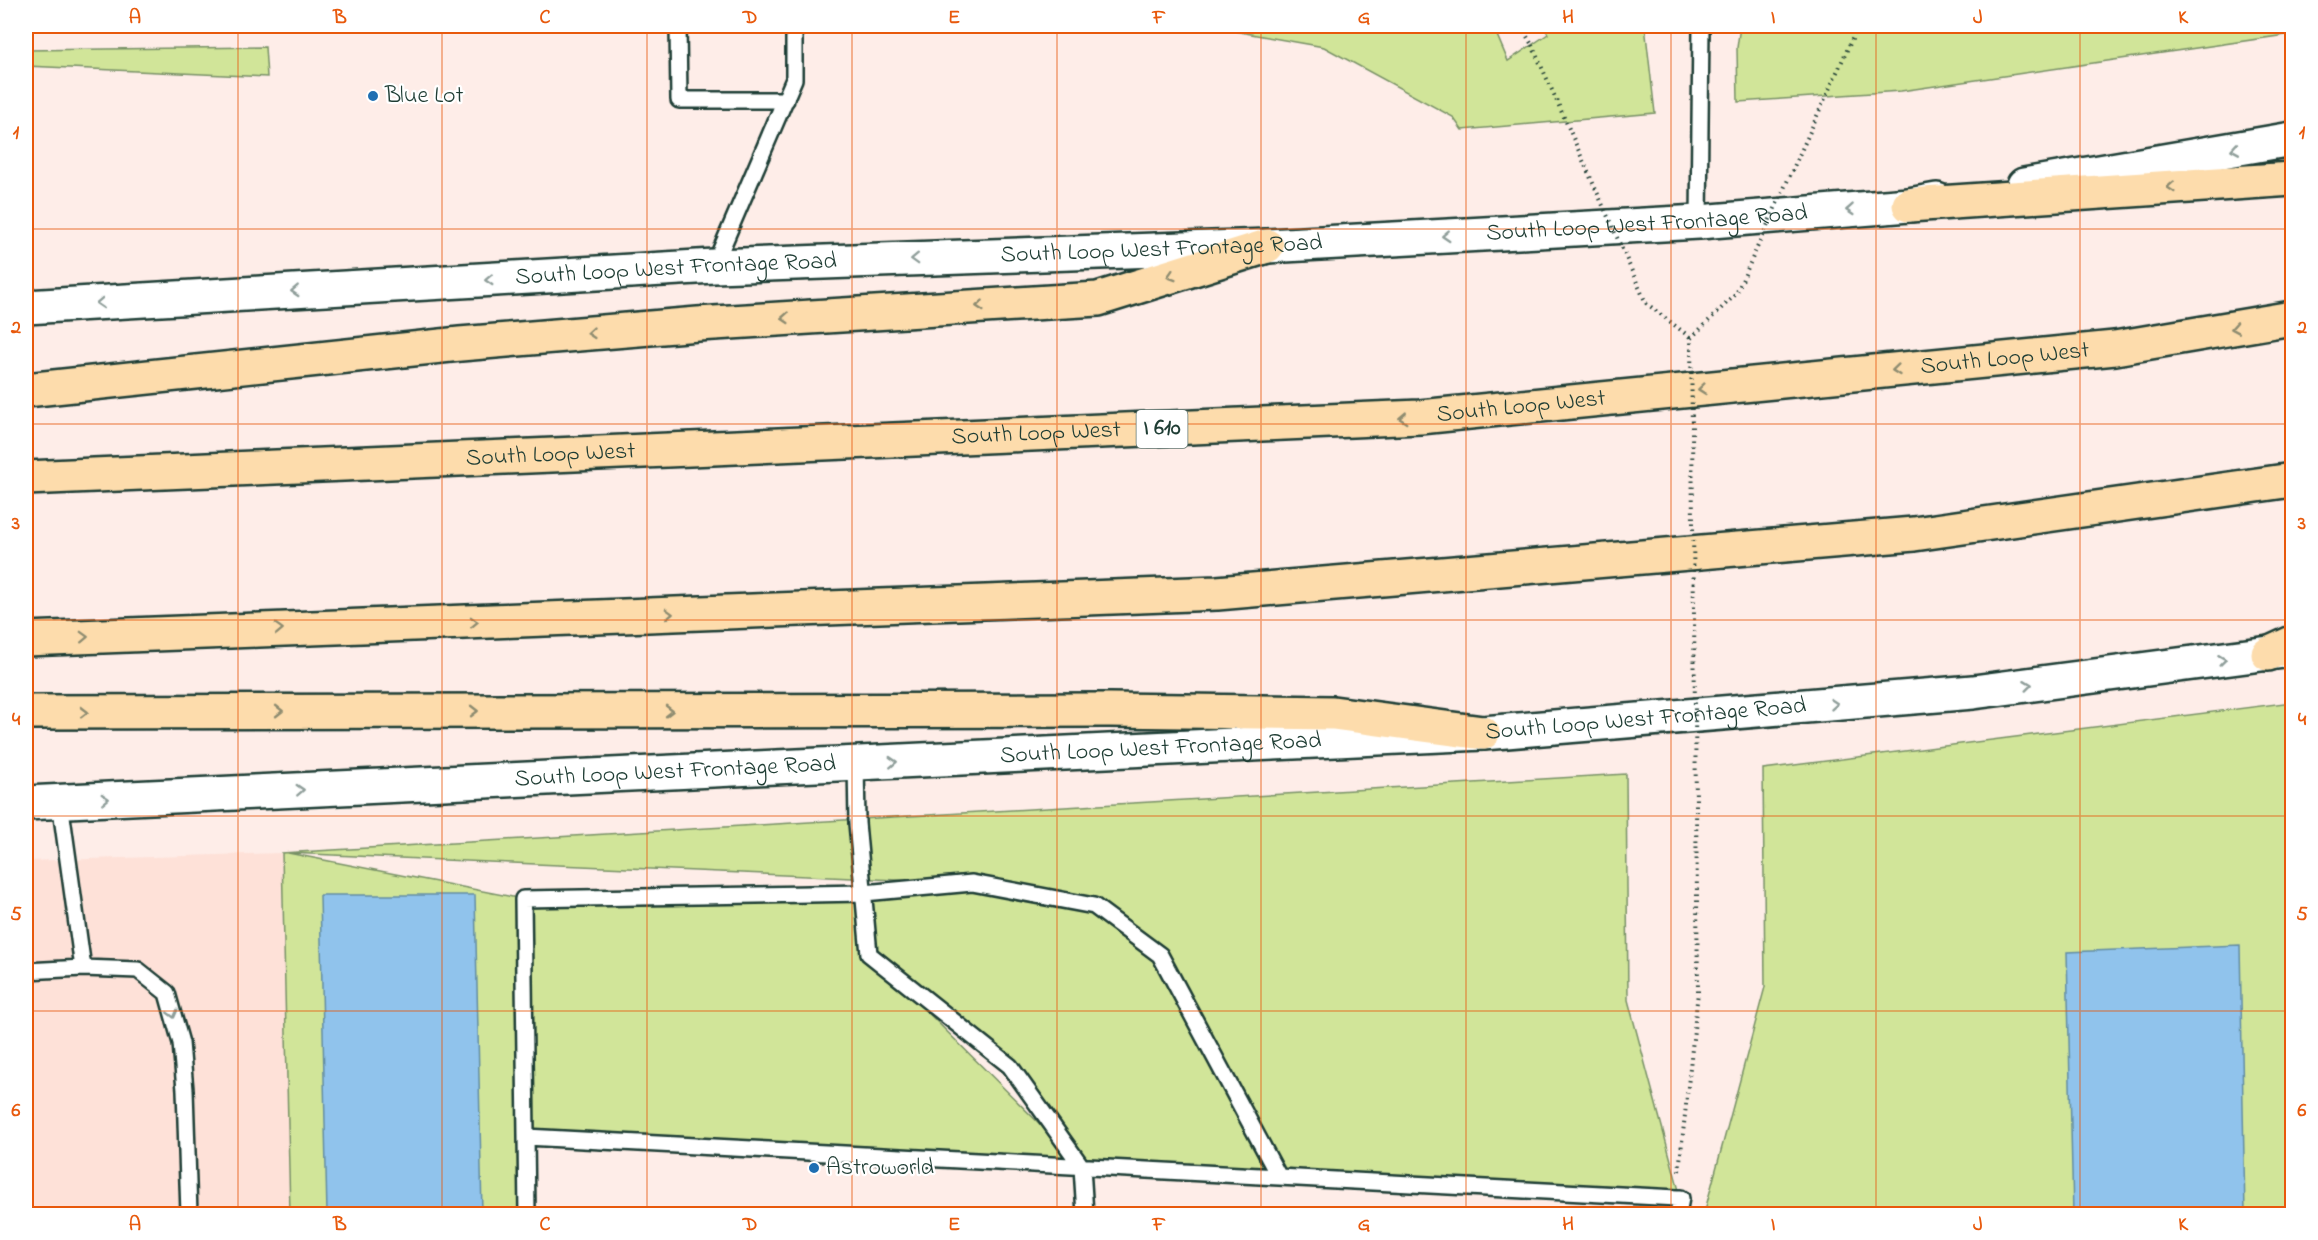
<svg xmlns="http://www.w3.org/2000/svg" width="2318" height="1240" viewBox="0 0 2318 1240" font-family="'Indie Flower',sans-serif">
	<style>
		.built { fill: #fee1d8 }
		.green { fill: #d1e599; stroke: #789166; stroke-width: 1.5; fill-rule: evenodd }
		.water { fill: #90c3ec; stroke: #638da2; stroke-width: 1.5 }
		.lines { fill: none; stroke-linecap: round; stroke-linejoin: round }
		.service-casing { stroke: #1f3d34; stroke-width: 20 }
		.secondary-casing { stroke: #1f3d34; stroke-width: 38 }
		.motorway-casing { stroke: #1f3d34; stroke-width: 38 }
		.path { stroke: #1f3d34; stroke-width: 4; stroke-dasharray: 1.5 4.5; stroke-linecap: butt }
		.service { stroke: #fff; stroke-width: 15 }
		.secondary { stroke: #fff; stroke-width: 33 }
		.motorway { stroke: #fddcac; stroke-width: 33 }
		.path-bridge { stroke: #1f3d34; stroke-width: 4; stroke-dasharray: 1.5 4.5; stroke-linecap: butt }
		.oneway { stroke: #8f9e9a }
		.oneway2 { stroke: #8e8c70 }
		.grid { fill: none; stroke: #e8590c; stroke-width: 1.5; stroke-opacity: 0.55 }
		.poi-dot { fill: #1f6fb2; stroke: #fff; stroke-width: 2 }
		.labels { text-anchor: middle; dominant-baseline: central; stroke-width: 4.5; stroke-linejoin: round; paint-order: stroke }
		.shield { fill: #fff; stroke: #627771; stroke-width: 1.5 }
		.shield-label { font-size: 22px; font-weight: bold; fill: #1f3d34 }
		.poi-label { font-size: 24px; fill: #1f3d34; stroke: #fff; text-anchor: start }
		.street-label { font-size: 24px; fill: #1f3d34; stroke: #fff }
		.neatline { fill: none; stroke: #e8590c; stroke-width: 2 }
		.grid-label { font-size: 20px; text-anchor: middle; font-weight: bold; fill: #e8590c }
	</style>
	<rect width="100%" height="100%" fill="#feede8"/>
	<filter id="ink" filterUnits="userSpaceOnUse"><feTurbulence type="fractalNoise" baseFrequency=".0167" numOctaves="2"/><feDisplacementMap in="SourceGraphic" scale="12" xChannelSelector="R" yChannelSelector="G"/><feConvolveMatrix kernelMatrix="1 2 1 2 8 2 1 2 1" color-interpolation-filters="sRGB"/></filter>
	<g filter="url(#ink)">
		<path class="built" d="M282,853L283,936L292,951L294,1214H26V861Z"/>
		<path class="green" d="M1206,26H1493L1508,61L1548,34L1544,26H1645L1655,113L1462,130L1453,117L1324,47Z
			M1740,26H2292V34L1901,91L1738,102L1737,48Z
			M265,47L267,77L26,66V50Z
			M2292,702V1214H1704L1765,987L1763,769Z
			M1626,774L1628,1000L1681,1198L526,1137V1214H290L282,853ZM288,853L966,883L523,899ZM874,959L1010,1066L1079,1163Z"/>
		<path class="water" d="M320,895H475L482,1214H327Z
			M2240,945L2245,1214H2073L2067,952Z"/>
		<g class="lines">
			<g class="service-casing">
				<path id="service" d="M678,26L679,100H786
					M1699,222L1701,26
					M714,266L794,79V26
					M856,763L857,823L869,954L1010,1066L1082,1167L1085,1214
					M60,802L83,968L138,970L167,993L181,1043L185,1090L189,1214
					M26,971L83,968
					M526,1137L1279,1177
					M527,1214L523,899L864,893L972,883L1094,906L1160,955L1279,1177L1677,1198H1681L1678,1214"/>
			</g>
			<g class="secondary-casing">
				<g id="secondary">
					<path d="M2024,185L2292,139"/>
					<path id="s1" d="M26,307L714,266L1267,246L1699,222L1909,205L1937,200"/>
					<path id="s2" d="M26,803L1483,733L1973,692L2292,650"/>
				</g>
			</g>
			<g class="motorway-casing">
				<g id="motorway">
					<path d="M1909,205L2292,179"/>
					<path d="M26,390L460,344L698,324L1098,299L1267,246"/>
					<path id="s3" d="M26,478L1420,417L2115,348L2292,318"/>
					<path d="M26,639L1217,593L1914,534L2292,480"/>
					<path d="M2268,654L2292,643"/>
					<path d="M26,712L1109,710L1333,713L1483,733"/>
				</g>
			</g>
			<path class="path" d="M1521,26L1532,45
				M1679,1171L1698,992"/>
			<use href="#service" class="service"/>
			<use href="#secondary" class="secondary"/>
			<use href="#motorway" class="motorway"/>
			<path class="path-bridge" d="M1532,45L1646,303L1691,338
				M1698,992L1691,338L1736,294L1858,26"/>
		</g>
		<defs><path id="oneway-chevron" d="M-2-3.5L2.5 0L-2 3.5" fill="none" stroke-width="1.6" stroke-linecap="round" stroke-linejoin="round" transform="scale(1.5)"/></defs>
		<g class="oneway">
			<use href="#oneway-chevron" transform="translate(2235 149) rotate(170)"/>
			<use href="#oneway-chevron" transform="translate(1850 210) rotate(176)"/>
			<use href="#oneway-chevron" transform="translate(1446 236) rotate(177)"/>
			<use href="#oneway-chevron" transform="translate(915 259) rotate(178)"/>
			<use href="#oneway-chevron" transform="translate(489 280) rotate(177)"/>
			<use href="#oneway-chevron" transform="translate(295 291) rotate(177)"/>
			<use href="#oneway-chevron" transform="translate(100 303) rotate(177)"/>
			<use href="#oneway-chevron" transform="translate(2222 660) rotate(-7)"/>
			<use href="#oneway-chevron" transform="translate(2028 685) rotate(-7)"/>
			<use href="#oneway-chevron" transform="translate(1834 704) rotate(-5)"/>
			<use href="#oneway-chevron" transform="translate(893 762) rotate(-3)"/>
			<use href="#oneway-chevron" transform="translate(300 790) rotate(-3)"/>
			<use href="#oneway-chevron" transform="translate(105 799) rotate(-3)"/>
			<use href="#oneway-chevron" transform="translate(173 1014) rotate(75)"/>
		</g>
		<g class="oneway2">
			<use href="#oneway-chevron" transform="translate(2171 187) rotate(176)"/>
			<use href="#oneway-chevron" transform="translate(1171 276) rotate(163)"/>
			<use href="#oneway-chevron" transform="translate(980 306) rotate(176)"/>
			<use href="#oneway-chevron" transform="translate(785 318) rotate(176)"/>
			<use href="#oneway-chevron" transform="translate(2235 328) rotate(170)"/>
			<use href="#oneway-chevron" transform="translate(591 333) rotate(175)"/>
			<use href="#oneway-chevron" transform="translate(1896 370) rotate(174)"/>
			<use href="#oneway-chevron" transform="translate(1702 389) rotate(174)"/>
			<use href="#oneway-chevron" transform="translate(1403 418) rotate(177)"/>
			<use href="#oneway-chevron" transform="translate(669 614) rotate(-2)"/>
			<use href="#oneway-chevron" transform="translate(474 622) rotate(-2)"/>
			<use href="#oneway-chevron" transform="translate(279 629) rotate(-2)"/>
			<use href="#oneway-chevron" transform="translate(84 637) rotate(-2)"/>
			<use href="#oneway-chevron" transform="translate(279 711)"/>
			<use href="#oneway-chevron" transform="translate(474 711)"/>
			<use href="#oneway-chevron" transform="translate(669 711)"/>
			<use href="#oneway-chevron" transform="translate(84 712)"/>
		</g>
	</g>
	<path class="grid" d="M238,26V1214M442,26V1214M647,26V1214M852,26V1214M1057,26V1214M1261,26V1214M1466,26V1214M1671,26V1214M1876,26V1214M2080,26V1214M26,229H2292M26,424H2292M26,620H2292M26,816H2292M26,1011H2292"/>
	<g class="poi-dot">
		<circle cx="373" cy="96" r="6"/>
		<circle cx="814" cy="1168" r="6"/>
	</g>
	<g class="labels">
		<rect class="shield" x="1136.5" y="410" width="51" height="38" rx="4.5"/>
		<g class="shield-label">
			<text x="1162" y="429">I 610</text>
		</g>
		<g class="poi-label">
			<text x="385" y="96">Blue Lot</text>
			<text x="826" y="1168">Astroworld</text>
		</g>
		<g class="street-label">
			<text stroke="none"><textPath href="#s1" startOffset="1623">South Loop West Frontage Road</textPath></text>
			<text stroke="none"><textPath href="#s1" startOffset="1137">South Loop West Frontage Road</textPath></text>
			<text stroke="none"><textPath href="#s1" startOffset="651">South Loop West Frontage Road</textPath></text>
			<text stroke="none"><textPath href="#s3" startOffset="1983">South Loop West</textPath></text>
			<text stroke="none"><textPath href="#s3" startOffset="1497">South Loop West</textPath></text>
			<text stroke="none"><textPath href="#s3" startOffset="1011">South Loop West</textPath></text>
			<text stroke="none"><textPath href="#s3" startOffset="525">South Loop West</textPath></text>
			<text stroke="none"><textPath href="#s2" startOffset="1622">South Loop West Frontage Road</textPath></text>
			<text stroke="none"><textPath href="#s2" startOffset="1136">South Loop West Frontage Road</textPath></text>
			<text stroke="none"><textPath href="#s2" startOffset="650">South Loop West Frontage Road</textPath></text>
		</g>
	</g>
	<rect width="2318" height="1240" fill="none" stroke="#fff" stroke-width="66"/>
	<rect x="33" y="33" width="2252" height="1174" class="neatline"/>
	<g class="grid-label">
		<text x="135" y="23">A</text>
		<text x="340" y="23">B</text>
		<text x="545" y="23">C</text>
		<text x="750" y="23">D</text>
		<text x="954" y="23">E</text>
		<text x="1159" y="23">F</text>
		<text x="1364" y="23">G</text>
		<text x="1568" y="23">H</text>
		<text x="1773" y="23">I</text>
		<text x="1978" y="23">J</text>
		<text x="2183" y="23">K</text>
		<text x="16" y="138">1</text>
		<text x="2302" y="138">1</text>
		<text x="16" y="333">2</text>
		<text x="2302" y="333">2</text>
		<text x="16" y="529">3</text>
		<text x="2302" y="529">3</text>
		<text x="16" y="725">4</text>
		<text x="2302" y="725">4</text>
		<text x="16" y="920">5</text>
		<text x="2302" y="920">5</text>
		<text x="16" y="1116">6</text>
		<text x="2302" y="1116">6</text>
		<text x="135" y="1230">A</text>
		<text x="340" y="1230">B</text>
		<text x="545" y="1230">C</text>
		<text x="750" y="1230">D</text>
		<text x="954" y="1230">E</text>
		<text x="1159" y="1230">F</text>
		<text x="1364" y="1230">G</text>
		<text x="1568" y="1230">H</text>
		<text x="1773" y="1230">I</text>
		<text x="1978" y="1230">J</text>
		<text x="2183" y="1230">K</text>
	</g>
</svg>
